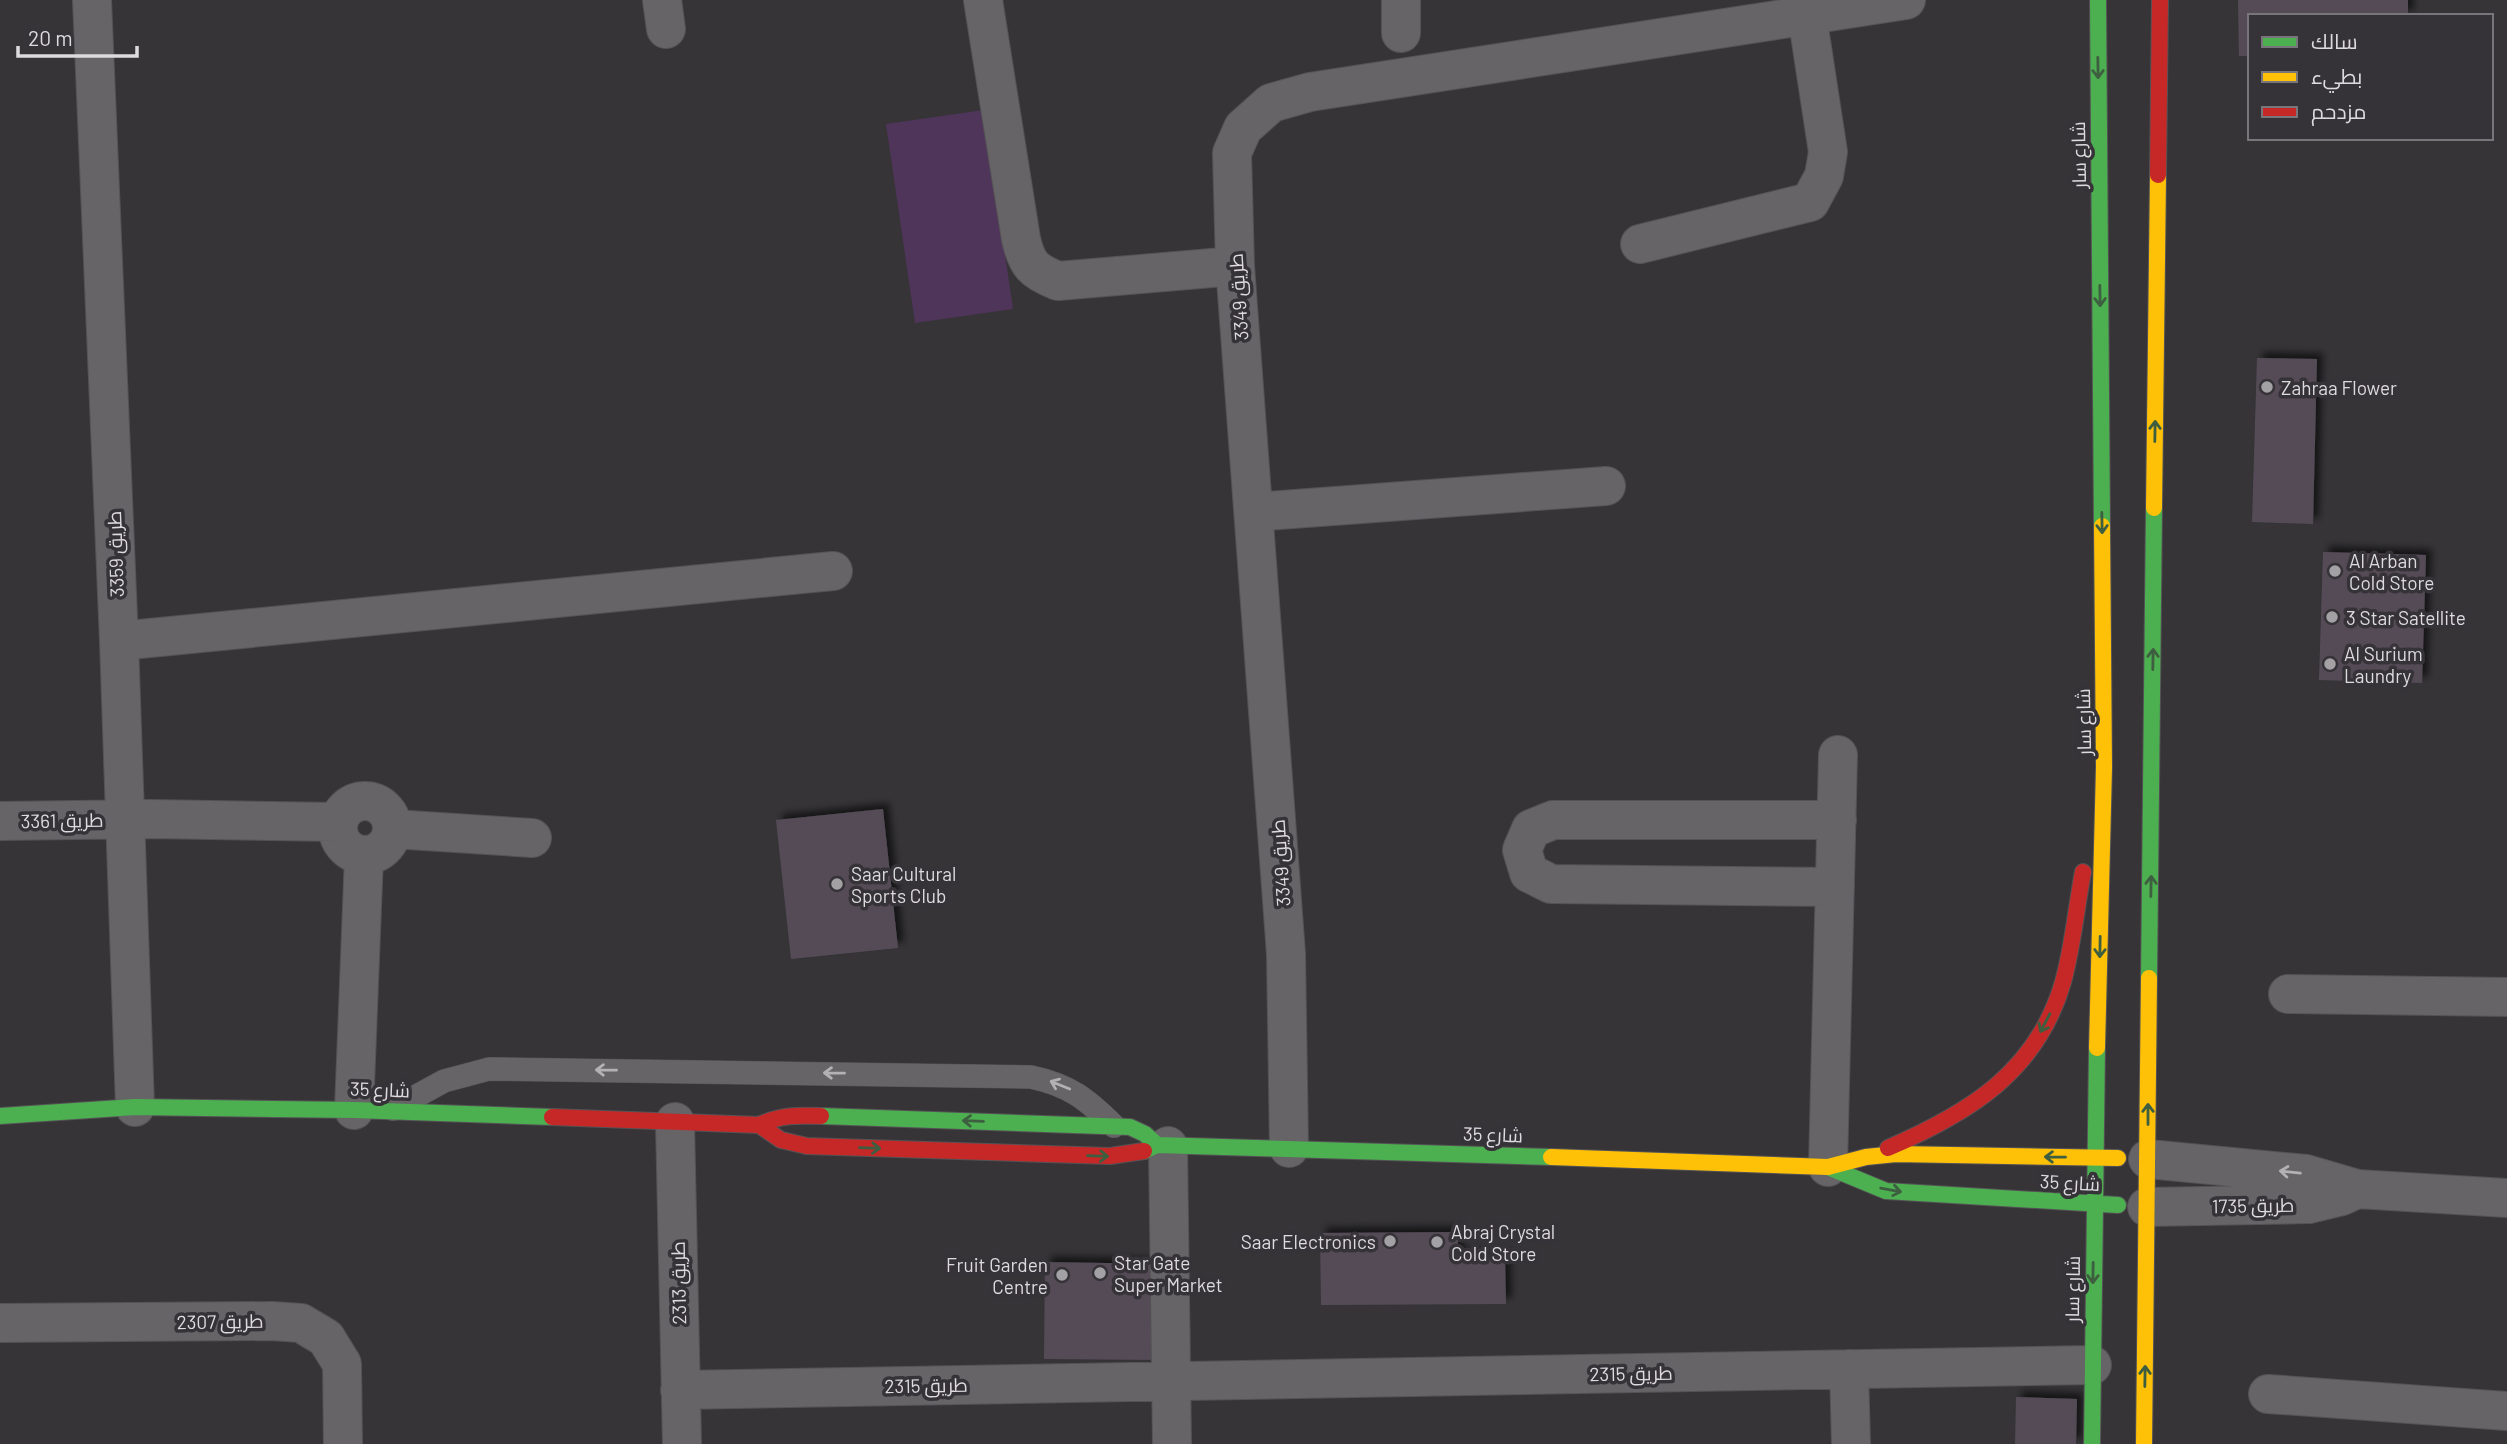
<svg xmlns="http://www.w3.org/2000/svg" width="2507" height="1444" viewBox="0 0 2507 1444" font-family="Barlow,Cairo,sans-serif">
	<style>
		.green { fill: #4f355a }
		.building { fill: #544c57; filter: url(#shadow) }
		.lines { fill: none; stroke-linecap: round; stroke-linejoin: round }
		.lane-casing { stroke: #545255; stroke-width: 24 }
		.street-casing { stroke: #545255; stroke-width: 40 }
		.fast-casing { stroke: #545255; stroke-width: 18 }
		.slow-casing { stroke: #545255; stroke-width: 18 }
		.jam-casing { stroke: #545255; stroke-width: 18 }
		.lane { stroke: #666467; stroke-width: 23 }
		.street { stroke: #666467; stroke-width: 38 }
		.fast { stroke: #4caf50; stroke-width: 16 }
		.slow { stroke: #ffc107; stroke-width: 16 }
		.jam { stroke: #c62828; stroke-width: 16 }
		.oneway { stroke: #3e5e40 }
		.oneway2 { stroke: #b4b1b5 }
		.poi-dot { fill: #a3a1a4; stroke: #363338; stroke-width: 2.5 }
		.labels { text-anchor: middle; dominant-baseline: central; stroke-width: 7; stroke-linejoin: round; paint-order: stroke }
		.street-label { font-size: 19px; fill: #dedbdf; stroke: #363338 }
		.poi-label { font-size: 19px; fill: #dedbdf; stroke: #363338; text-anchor: start }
	</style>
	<defs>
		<filter id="shadow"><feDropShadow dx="6" dy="-6" stdDeviation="3.5" flood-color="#0009"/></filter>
	</defs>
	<rect width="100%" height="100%" fill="#363437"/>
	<path class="green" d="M984,110L1013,309L915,323L886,124Z"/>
	<path class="building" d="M2238,0H2408V16H2250V56H2239Z
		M2257,358L2317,359L2313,524L2252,522Z
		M2323,552L2426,555L2422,683L2319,680Z
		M883,809L898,948L791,959L776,820Z
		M1458,1232V1255H1505L1506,1304L1321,1305L1320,1233Z
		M1045,1262L1163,1264L1162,1360L1044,1359Z
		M2016,1397L2077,1399L2076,1444H2015Z"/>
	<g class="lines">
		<g class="lane-casing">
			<path id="lane" d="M393,1109L444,1081L489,1069L1031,1077C1069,1085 1087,1099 1114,1126"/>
		</g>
		<g class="street-casing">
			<path id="street" d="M92,0L119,641L135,1107
				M662,0L666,29
				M983,0L1021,239C1027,265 1033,271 1058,281L1235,266
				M1401,0V33
				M1640,244L1810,202L1824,176L1828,152L1807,15
				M1254,512L1606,486
				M119,641L833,571
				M338 828a27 27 0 1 1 54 0a27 27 0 1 1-54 0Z
				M0,821L151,819L337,822
				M393,829L532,838
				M1835,887L1551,884L1529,873L1522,850L1531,829L1553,820H1837
				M2288,994L2507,997
				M354,1110L364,856
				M675,1122L682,1444
				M1168,1146L1172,1444
				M1289,1148L1286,954L1235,266L1232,153L1243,128L1271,103L1310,92L1906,0
				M2148,1159L2306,1174L2357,1189L2507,1198
				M1828,1167L1838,755
				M2147,1207L2309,1204L2342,1196L2357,1189
				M0,1323L272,1321L301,1323L326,1338L342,1364L343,1444
				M1849,1369L1851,1444
				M680,1390L2092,1365
				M2268,1394L2507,1411"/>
		</g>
		<g class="fast-casing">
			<path id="fast" d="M2098,0L2102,526
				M2149,978L2154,508
				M0,1116L135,1107L354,1110L552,1117
				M821,1116L1130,1127L1145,1134L1157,1145
				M1144,1151L1157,1145L1551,1157
				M1828,1167L1886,1191L2118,1205
				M2092,1444L2097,1048"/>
		</g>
		<g class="slow-casing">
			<path id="slow" d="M2154,508L2158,175
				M2097,1048L2104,767L2102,526
				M1551,1157L1828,1167L1866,1157L1896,1154L2118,1158
				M2144,1444L2149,978"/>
		</g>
		<g class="jam-casing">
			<path id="jam" d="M2158,175L2160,0
				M552,1117L759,1125C780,1115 798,1115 821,1116
				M759,1125L781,1140L807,1146L1110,1156L1144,1151
				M1888,1148C1969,1113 2037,1072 2063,982C2073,946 2076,909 2083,872"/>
		</g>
		<use href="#lane" class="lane"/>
		<use href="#street" class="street"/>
		<use href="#fast" class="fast"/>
		<use href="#slow" class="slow"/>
		<use href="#jam" class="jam"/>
	</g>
	<defs><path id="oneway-shaft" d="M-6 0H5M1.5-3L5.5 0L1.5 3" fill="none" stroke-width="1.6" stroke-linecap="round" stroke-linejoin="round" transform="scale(1.75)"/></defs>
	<g class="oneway">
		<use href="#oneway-shaft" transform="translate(2098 68) rotate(89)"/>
		<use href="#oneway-shaft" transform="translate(2100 296) rotate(89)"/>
		<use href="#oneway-shaft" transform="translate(2155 431) rotate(-89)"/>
		<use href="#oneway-shaft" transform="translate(2102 523) rotate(89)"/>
		<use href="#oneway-shaft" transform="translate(2153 659) rotate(-89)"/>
		<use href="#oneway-shaft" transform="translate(2151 886) rotate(-89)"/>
		<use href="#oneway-shaft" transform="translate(2100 947) rotate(91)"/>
		<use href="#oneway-shaft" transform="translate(2045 1023) rotate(118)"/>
		<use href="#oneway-shaft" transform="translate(2148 1114) rotate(-90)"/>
		<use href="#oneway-shaft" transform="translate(973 1121) rotate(-178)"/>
		<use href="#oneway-shaft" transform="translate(870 1148) rotate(2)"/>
		<use href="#oneway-shaft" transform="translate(1098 1156) rotate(2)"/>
		<use href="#oneway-shaft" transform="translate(2055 1157) rotate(-179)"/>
		<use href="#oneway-shaft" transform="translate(1891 1190) rotate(10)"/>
		<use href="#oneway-shaft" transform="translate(2093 1273) rotate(91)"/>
		<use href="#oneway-shaft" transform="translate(2145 1376) rotate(-89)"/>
	</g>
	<g class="oneway2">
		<use href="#oneway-shaft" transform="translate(606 1070) rotate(-179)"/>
		<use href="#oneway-shaft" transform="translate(834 1073) rotate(-179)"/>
		<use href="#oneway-shaft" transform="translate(1060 1085) rotate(-158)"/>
		<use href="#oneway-shaft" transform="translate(2290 1172) rotate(-174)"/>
	</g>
	<g class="poi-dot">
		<circle cx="2267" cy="387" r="7"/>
		<circle cx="2335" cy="571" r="7"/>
		<circle cx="2332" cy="617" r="7"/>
		<circle cx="2330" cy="664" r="7"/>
		<circle cx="837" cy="884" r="7"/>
		<circle cx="1390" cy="1241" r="7"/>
		<circle cx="1437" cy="1242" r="7"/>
		<circle cx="1100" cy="1273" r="7"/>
		<circle cx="1062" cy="1275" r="7"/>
	</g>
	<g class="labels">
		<g class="street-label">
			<text transform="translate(2078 155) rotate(-91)">شارع سار</text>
			<text transform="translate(1238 297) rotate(-94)">طريق 3349</text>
			<text transform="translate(115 554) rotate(-92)">طريق 3359</text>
			<text transform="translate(2083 722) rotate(-91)">شارع سار</text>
			<text transform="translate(62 820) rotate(-1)">طريق 3361</text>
			<text transform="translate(1280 863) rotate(-94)">طريق 3349</text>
			<text transform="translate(380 1089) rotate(2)">شارع 35</text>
			<text transform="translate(1493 1134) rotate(2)">شارع 35</text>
			<text transform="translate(2070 1182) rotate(3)">شارع 35</text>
			<text transform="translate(2253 1205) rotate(-1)">طريق 1735</text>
			<text transform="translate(678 1283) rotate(-91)">طريق 2313</text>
			<text transform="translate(2072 1289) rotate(-89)">شارع سار</text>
			<text transform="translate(220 1321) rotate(-1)">طريق 2307</text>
			<text transform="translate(1631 1373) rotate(-1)">طريق 2315</text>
			<text transform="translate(926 1385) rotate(-1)">طريق 2315</text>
		</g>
		<g class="poi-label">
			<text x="2281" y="387">Zahraa Flower</text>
			<text x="2349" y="560">Al Arban<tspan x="2349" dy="22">Cold Store</tspan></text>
			<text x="2346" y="617">3 Star Satellite</text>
			<text x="2344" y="653">Al Surium<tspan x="2344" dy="22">Laundry</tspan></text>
			<text x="851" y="873">Saar Cultural<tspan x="851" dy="22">Sports Club</tspan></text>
			<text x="1451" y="1231">Abraj Crystal<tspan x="1451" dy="22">Cold Store</tspan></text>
			<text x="1376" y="1241" text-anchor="end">Saar Electronics</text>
			<text x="1114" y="1262">Star Gate<tspan x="1114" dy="22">Super Market</tspan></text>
			<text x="1048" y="1264" text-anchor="end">Fruit Garden<tspan x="1048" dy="22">Centre</tspan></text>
		</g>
	</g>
	<rect x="2248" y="14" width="245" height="126" fill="#363338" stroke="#79767b" stroke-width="2"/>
	<rect x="2262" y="37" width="35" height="10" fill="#4caf50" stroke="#79767b" stroke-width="2"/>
	<text x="2311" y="49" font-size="21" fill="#dedbdf">سالك</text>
	<rect x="2262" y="72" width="35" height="10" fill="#ffc107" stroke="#79767b" stroke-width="2"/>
	<text x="2311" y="84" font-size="21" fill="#dedbdf">بطيء</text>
	<rect x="2262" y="107" width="35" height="10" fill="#c62828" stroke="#79767b" stroke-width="2"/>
	<text x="2311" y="119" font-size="21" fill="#dedbdf">مزدحم</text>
	<path d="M18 46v10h119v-10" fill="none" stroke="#dedbdf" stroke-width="3.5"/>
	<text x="28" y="46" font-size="21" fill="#dedbdf" stroke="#363338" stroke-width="5" paint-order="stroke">20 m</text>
</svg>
